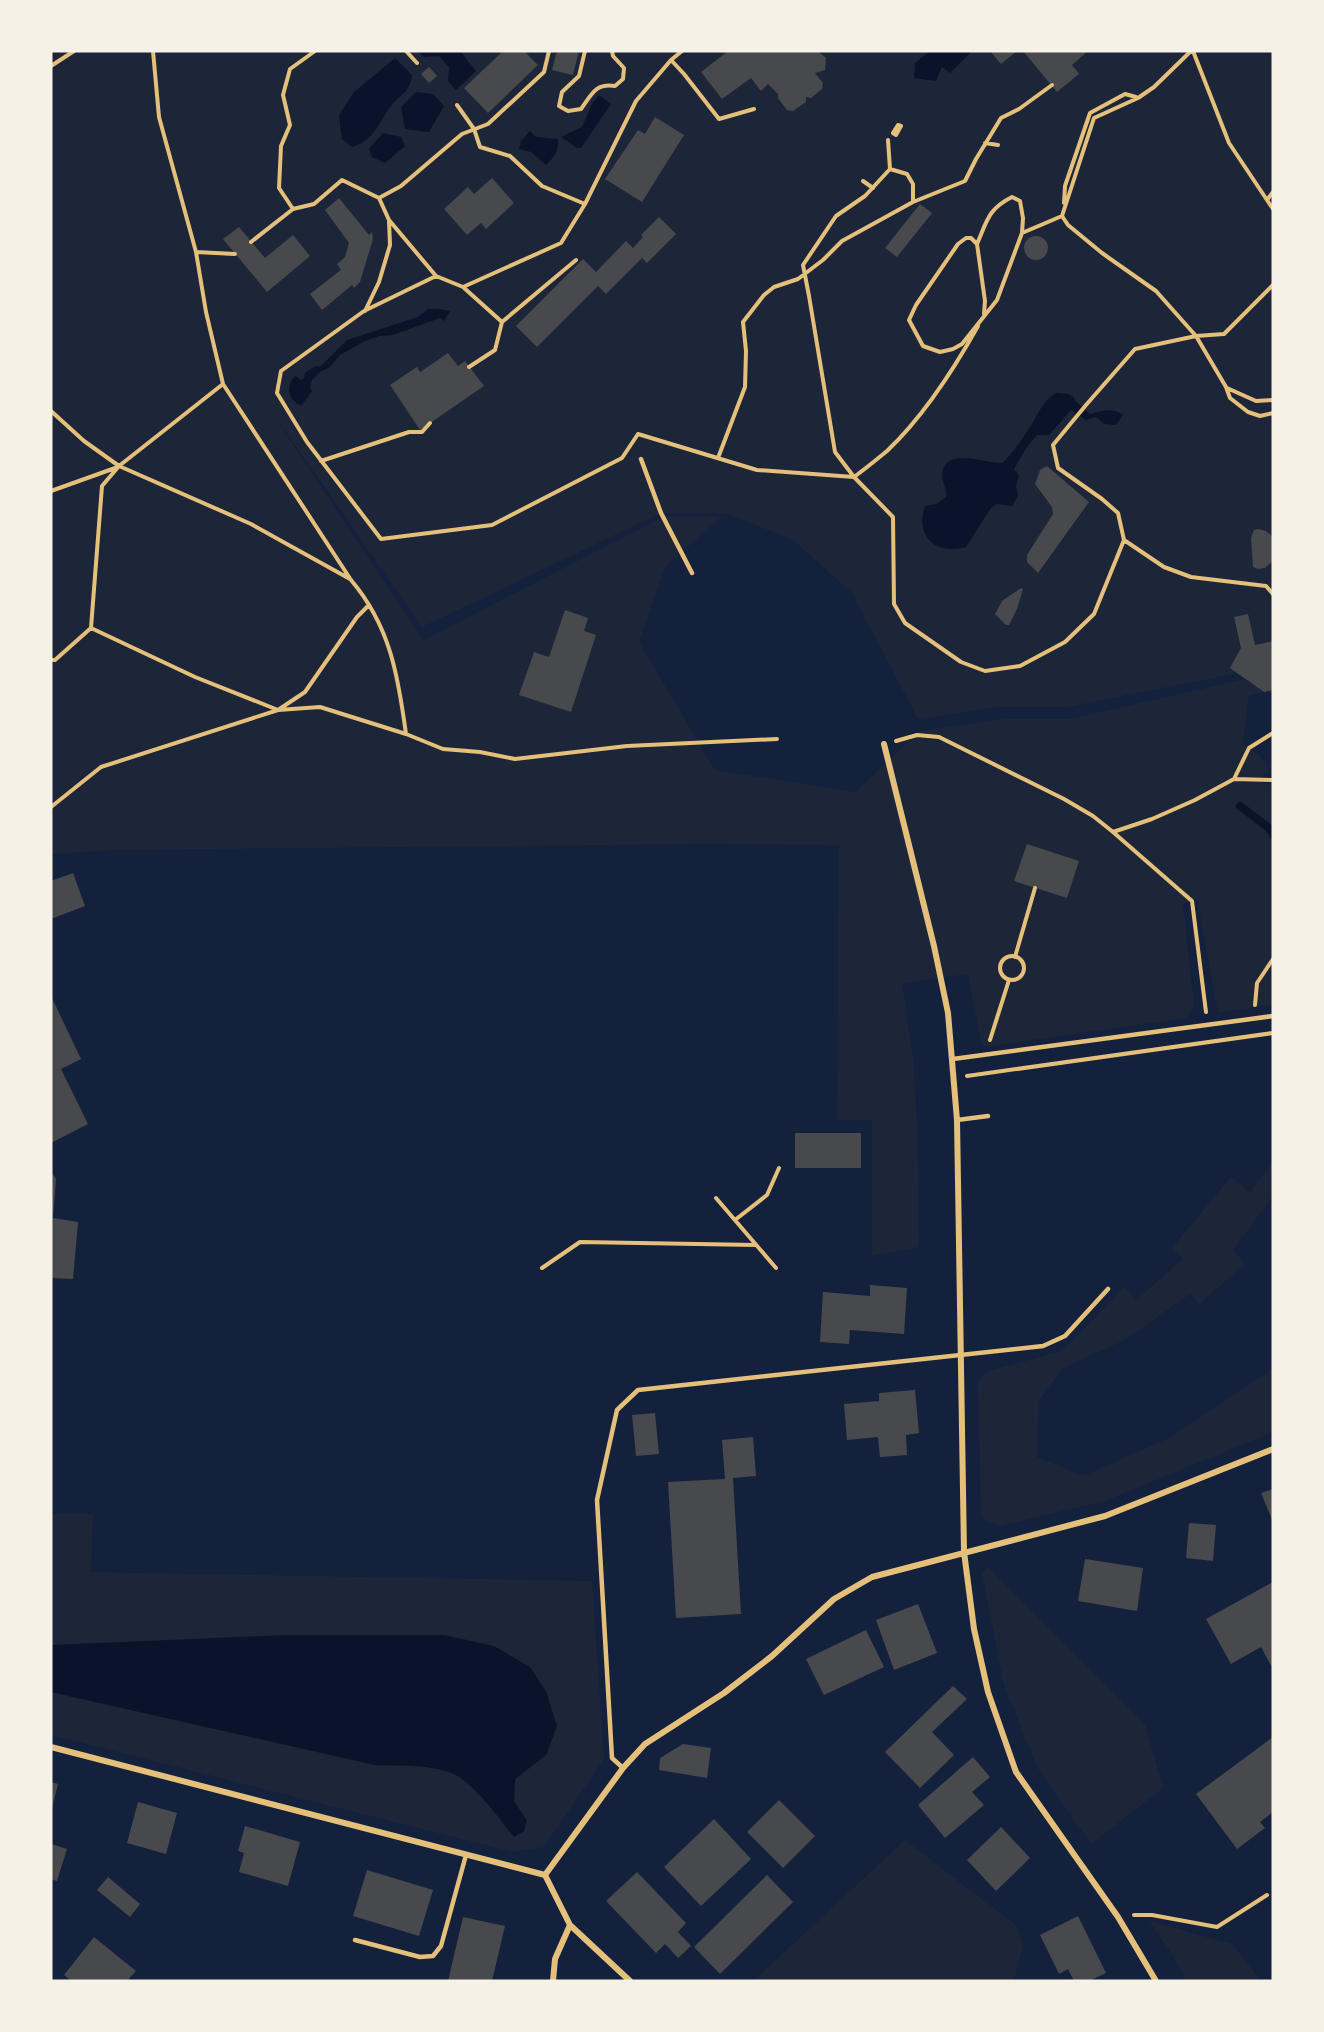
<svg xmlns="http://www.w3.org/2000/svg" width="1324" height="2032" viewBox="0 0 1324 2032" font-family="'Varela Round',sans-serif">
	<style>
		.green { fill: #1d2539 }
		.water { fill: #0b132b }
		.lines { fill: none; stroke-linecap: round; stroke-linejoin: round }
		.stream { stroke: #0b132b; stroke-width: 8 }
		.building { fill: #48494c }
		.path { stroke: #e5c07b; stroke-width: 4 }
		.service { stroke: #e5c07b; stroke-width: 4.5 }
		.minor { stroke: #e5c07b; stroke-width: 6 }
	</style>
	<rect width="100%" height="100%" fill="#14213d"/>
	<path class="green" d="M51,51H1273V666L1067,707H997L918,719L852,593L792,539L727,514L661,513L422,627L265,402L423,640L665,516L721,517L665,567L639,642L715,770L855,792L920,731L1003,719H1070L1245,679L1264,692L1249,695L1243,743L1267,762L1268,773L1262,777L1261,783L1273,785V1004L1218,1013L1197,898L1183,905L1194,1005L1186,1018L982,1047L968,974L902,983L913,1059L917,1122L919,1247L872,1256V1120H837L839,845L707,844L116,850L51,854Z
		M1273,1161V1196L1233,1250L1245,1264L1199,1304L1190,1294L1123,1341L1063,1368L1038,1402L1037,1457L1083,1476L1171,1437L1273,1368V1432L1105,1501L999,1526L981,1518L978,1382L985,1372L1062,1351L1124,1287L1136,1300L1183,1259L1172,1248L1231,1177L1250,1192Z
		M51,1514H93L91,1572L592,1581L604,1759L544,1847L513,1852L51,1735V1692L375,1765C400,1766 425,1764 449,1772C470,1778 500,1819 514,1836L527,1821L514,1801L515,1779L546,1755L51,1645Z
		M988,1567L1145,1724L1163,1788L1091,1844L1037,1767L1004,1685L982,1574Z
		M905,1840L1017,1926L1023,1945L1014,1981H753Z
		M1149,1921L1232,1944L1261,1981H1186L1170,1951Z"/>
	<path class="water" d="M418,51H460L476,71L456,90L448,81L449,67L439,56L424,57Z
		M930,51H968L970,53L950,73L942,67L936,81L914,78L915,63Z
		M395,58L412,75C410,93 401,93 391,106C378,123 375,140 352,147L342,139L339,115L354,92Z
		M416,92L433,94L444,106L429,132L405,129L401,107Z
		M599,95L611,104L581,148H577L561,137L582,127L593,102Z
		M530,131L536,137L558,139C559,151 554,157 546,165L531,152L519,149L521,141Z
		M383,133L401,137L405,146L385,163L372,157L369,149Z
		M428,309H440L450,311L444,321L440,318L393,335L379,336L365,341L340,355L330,367L320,372L312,380L310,388L312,391L301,406C288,399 285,387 295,376L301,380L304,378L305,373L315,366L320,367L347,340L418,317Z
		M1056,393L1068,394L1074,397L1075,401L1090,414C1102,411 1112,407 1123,415L1116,425L1104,424L1096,417L1086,420L1071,410L1049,435H1037L1028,445L1014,469L1019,475L1016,487L1018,496L1012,506L997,504L991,508L966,547C937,556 914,536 925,506L936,504L946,497C947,488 941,481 942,473C947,446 985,464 1002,463C1012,454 1021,441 1028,430C1038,416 1041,402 1056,393Z
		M287,1635H444L494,1646L530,1667L546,1691L557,1726L546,1755L515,1779L514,1801L527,1821L524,1831L514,1837C500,1819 470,1778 449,1772C425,1764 400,1766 375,1765L51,1692V1645Z"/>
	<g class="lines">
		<path class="stream" d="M1240,806L1269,828L1273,835"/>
	</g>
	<path class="building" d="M503,51H524L538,65L488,113L464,88Z
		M557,51H579L573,75L552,70Z
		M728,51H820L819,52L826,58L825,70L815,73L823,83L822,89L811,98L806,97V102L793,111L787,110L778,98V94L768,84L761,91L751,78L722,99L701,72Z
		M990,51H1017L1001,64Z
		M1023,51H1088L1072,65L1079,74L1057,92Z
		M429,67L437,76L429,83L421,74Z
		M655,117L684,135L642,202L605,179L638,130L645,134Z
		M492,178L514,203L486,229L481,223L467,235L444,209L468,187L474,194Z
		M339,198L369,235L372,232L373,239L360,282L354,288L352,285L322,310L310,294L341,270L337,264L345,257L349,243L325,210Z
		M920,204L932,213L897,257L885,248Z
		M659,217L676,234L647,263L642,258L606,294L598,286L537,347L516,326L583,259L596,272L626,241L633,248L643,237L641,235Z
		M239,227L265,258L293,235L310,256L267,292L223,239Z
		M1024 248a12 12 0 1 1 24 0a12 12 0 1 1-24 0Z
		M448,353L458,366L465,361L484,386L420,430L390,385L417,367L420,372Z
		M1047,466L1089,502L1038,573L1027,562V555L1053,514L1052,507L1035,484L1040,470Z
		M1258,529L1266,531L1273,537V561L1265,568L1258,569L1253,567L1251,538L1254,530Z
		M1021,588L1023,589L1017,609L1009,625H1006L995,614L1002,601Z
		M565,610L588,618L584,631L596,635L571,712L519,695L534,652L549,657Z
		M1248,614L1255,645L1273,641V690L1264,692L1230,668L1241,648L1234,617Z
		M1027,844L1079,861L1067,898L1014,881Z
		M73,873L85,906L51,919V881Z
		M51,996L81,1059L61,1069L88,1124L51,1143Z
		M795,1133H861V1168H795Z
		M51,1171L56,1179L53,1218L78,1222L73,1279L51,1278Z
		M870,1285L907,1288L904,1334L850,1330L849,1344L820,1342L823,1292L870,1296Z
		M915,1390L919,1433L906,1435L907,1455L880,1457L878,1437L847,1440L844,1404L879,1401V1393Z
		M655,1413L659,1454L636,1456L632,1415Z
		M753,1437L756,1476L733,1478L741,1614L676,1618L668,1482L725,1479L722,1440Z
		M1273,1489V1522L1261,1493Z
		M1189,1523L1216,1525L1213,1561L1186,1558Z
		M1085,1559L1143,1568L1137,1611L1078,1601Z
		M1273,1582V1669L1261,1647L1231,1664L1206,1619Z
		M918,1604L937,1653L894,1670L876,1620Z
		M866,1630L884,1667L824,1695L806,1659Z
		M953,1686L967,1699L932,1732L954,1755L920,1788L885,1752Z
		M1273,1737V1812L1260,1822L1265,1828L1237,1849L1196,1794Z
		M683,1744L711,1748L707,1778L659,1770L660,1758Z
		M973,1757L990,1777L972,1792L984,1805L945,1838L918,1805Z
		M51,1782L58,1784L52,1808H51Z
		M779,1800L815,1836L783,1868L747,1832Z
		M138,1802L177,1813L166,1854L127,1843Z
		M714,1819L751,1859L701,1906L664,1867Z
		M245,1826L300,1842L288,1886L239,1872L244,1853L238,1851Z
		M1001,1827L1030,1858L996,1891L967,1860Z
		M51,1844L67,1849L57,1881L51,1879Z
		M367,1870L433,1890L419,1936L353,1916Z
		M637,1872L686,1923L678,1932L691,1946L678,1958L665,1944L656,1953L606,1901Z
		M767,1875L793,1902L720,1974L694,1947Z
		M108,1877L140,1904L130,1917L97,1890Z
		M1078,1916L1106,1973L1089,1981H1074L1068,1969L1059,1974L1040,1935Z
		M463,1917L505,1926L492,1981H448Z
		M94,1937L136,1971L127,1981H71L64,1975Z"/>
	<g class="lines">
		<path class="path" d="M153,51L159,117L196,252L206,312L223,384L351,580C390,626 398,675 406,734
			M406,51L417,63
			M585,51L579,76L562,92L559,106L568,111L581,109C592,94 595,83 615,86L623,79L624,68L613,56L612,51
			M1191,51L1154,87L1138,98L1094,118L1062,216L1068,225L1102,253L1156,291L1196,336L1226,387L1230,398L1248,412L1260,416L1273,413
			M1193,51L1229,143L1273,209
			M671,60L684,74L719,119L754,109
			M51,66L74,51
			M457,105L474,129L480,147L510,156L542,186L585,204
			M898,125L901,126L896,135L893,133Z
			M888,140L890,169
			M985,143L998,145
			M863,181L873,188
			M1012,197L1020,201L1023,218L1022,233L997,300L962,344L953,349L940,352L923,346L909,320L916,305L958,244L966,238H971L977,244C987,221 988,209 1012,197Z
			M379,198L401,186L462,134L488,124L544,72L549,51
			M1267,200L1273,192
			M913,202L965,181L976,159L1001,118L1019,109L1052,85
			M1064,203L1065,186L1090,113L1125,94L1136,97
			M293,209L279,188L281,146L290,125L283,95L290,69L315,51
			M1022,233L1062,216
			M251,242L293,209L314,204L342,180L379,198L389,220L436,276L463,287L502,322L495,350L469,367
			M977,244L985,301L984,314
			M196,252L235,254
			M436,276L364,311L281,371L277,393L307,442L381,539L492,525L622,458L638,434L757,470L854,477
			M463,287L561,243L585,204L636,101L671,60L682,51
			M365,311L379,282L390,245L389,221
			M502,322L576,260
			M1227,388L1256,401L1273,400
			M51,411L84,441L119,466L251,524L350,579
			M718,458L745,387L746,351L743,322L764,295L774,287L798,279L823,260L842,241L913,202V184L907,174L890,169L865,196L836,216L803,265L809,296L835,452L854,477L893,517L894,604L905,623L961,662L985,671L1020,666L1065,642L1094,614L1124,540L1118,513L1102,499L1058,468L1053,445L1086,405L1135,349L1196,336L1224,334L1273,285
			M321,461L409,432H422L430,423
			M854,477C865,469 876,460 887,451C923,417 954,369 978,326
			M51,491L118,467
			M1124,540L1164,567L1191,577L1266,586L1273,594
			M91,628L195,677L278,710L305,692L357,617L369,605
			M51,660H55L91,628L102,486L119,466L223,384
			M896,741L917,735L939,737L1064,799L1093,816L1113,832L1152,819L1195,800L1234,779L1273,780
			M1234,779L1249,748L1273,733
			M51,807L101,767L278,710L320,707L406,734L443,749L480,752L515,759L627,746L777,739
			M1113,832L1192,901L1206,1012
			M1000 968a12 12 0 1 1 24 0a12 12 0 1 1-24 0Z
			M1015,957L1035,888
			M1255,1005L1257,983L1273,959
			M990,1040L1009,980
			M967,1076L1273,1033
			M716,1198L776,1268
			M735,1220L767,1195L779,1168
			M542,1268L580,1242L756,1245
			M1134,1915H1152L1217,1927L1267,1895"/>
		<path class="service" d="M641,459L661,513L692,573
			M953,1059L1273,1016
			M957,1120L988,1116
			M623,1768L612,1758L597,1500L617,1410L638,1390L1043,1346L1065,1336L1108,1289
			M355,1940L420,1957L433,1956L441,1946L466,1855"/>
		<path class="minor" d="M884,744L934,946L948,1013L957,1120L964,1552L974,1629L988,1692L1016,1772L1118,1917L1156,1981
			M51,1747L545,1875
			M545,1875L623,1768L645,1744L724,1693L772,1656L834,1599L872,1577L1105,1516L1273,1449
			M545,1875L570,1925L630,1981
			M553,1981L555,1959L570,1925"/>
	</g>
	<rect width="1324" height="2032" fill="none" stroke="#f6f1e7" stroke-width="105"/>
</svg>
